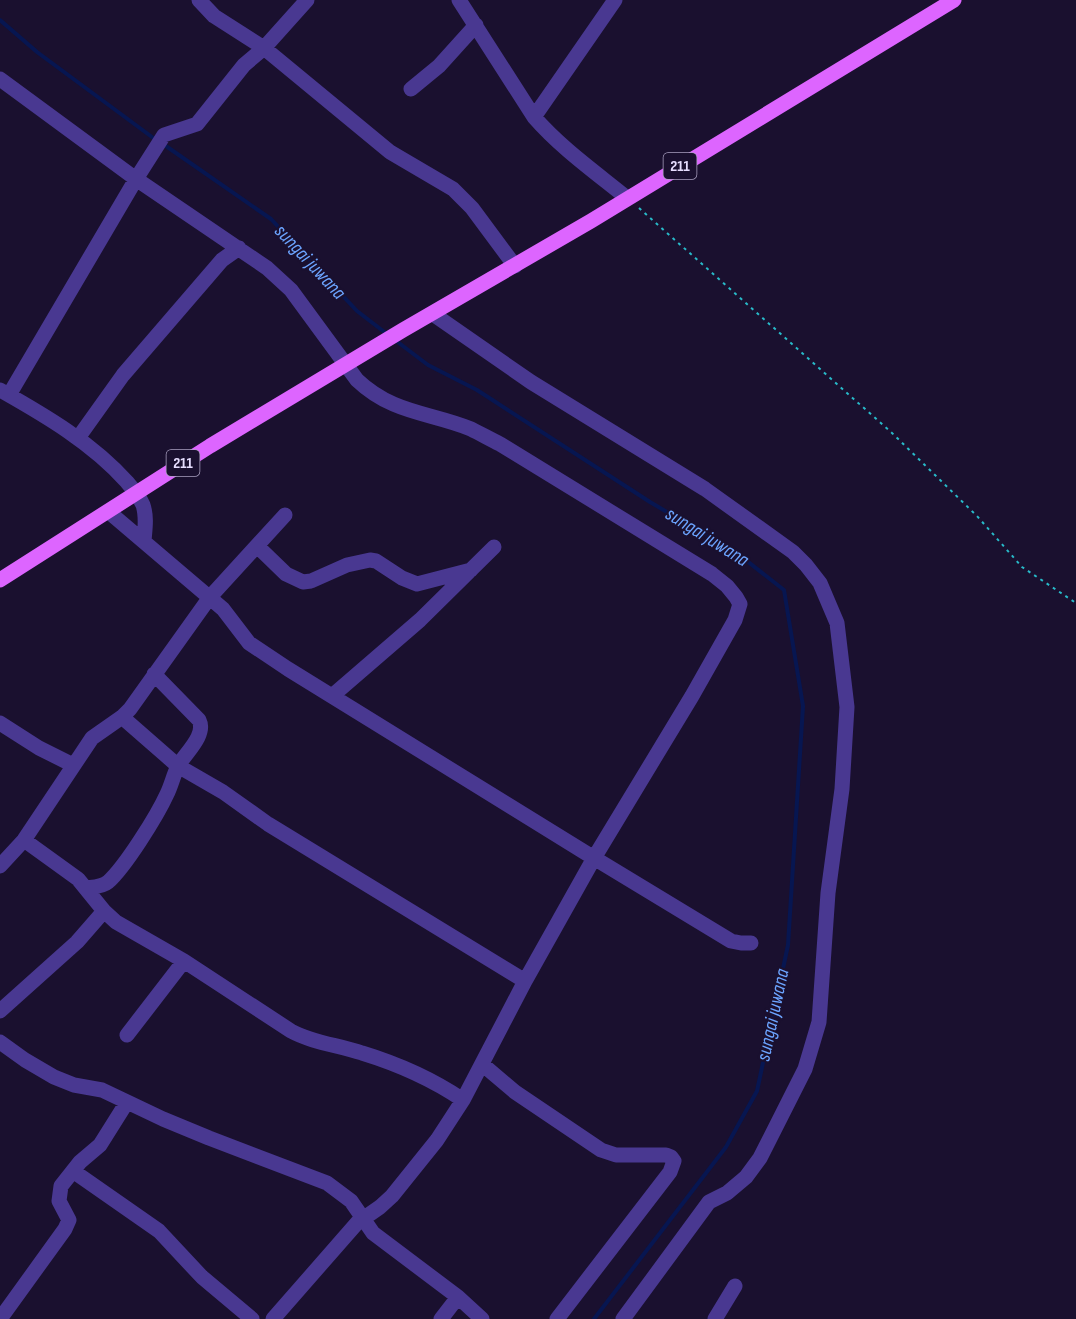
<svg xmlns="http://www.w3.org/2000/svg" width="1076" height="1319" viewBox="0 0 1076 1319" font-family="'Sofia Sans Condensed',sans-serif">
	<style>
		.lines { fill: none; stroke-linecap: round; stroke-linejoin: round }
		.stream { stroke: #071651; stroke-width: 4 }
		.path { stroke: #28bac9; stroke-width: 2; stroke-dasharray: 3 4.5; stroke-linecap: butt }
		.minor { stroke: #493891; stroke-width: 15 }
		.major { stroke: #dd65ff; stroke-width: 15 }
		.labels { text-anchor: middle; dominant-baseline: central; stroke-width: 4.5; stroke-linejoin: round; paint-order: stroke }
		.shield { fill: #1a102f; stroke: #aaa0c1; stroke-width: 1.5 }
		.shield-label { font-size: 16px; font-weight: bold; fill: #e7deff }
		.water-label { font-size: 20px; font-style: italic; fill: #6ca4ff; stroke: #1a102f }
	</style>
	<rect width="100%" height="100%" fill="#1a102f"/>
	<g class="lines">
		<path class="stream" d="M0,20L37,52L156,140
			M163,144L271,219L357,311L387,334
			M395,340L428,365L477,390L650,502L738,554L784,590L803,706L788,945L757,1091L726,1147L594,1319"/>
		<path class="path" d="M639,208L892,433L977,516L1022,567L1076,603"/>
		<path class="minor" d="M199,0L214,16L264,48L390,152L453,189L472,208L515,266
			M459,0L534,117C561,148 595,172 627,198
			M0,79L136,179L267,268L291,290L357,380C393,414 429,412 471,429C481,434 490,439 500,444L712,574L727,586L736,597L740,604L735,620L692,696L594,858L731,941L741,943H751
			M411,89L439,66L476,25
			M534,117L615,0
			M433,314L531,382L705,489L793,552L806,565L820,583L837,623L847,707L842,789L828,893L819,1022L805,1069L760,1158L746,1177L727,1193L709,1202L623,1319
			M0,390C46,416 92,443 127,482C133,489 139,496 143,505C147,517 145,529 144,541
			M9,395L136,179L164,135L197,124L244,65L264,48L307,0
			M78,438L123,375L222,260L239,248
			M109,512L223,609L249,643L288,669L594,858L525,981L463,1100L437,1140L392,1196L380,1207L357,1223L273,1319
			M257,546L286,574L303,582L311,581L347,565L370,560L376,561L402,578L417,584L471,570
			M332,696L420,620L494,547
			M122,717L178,766L223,792L268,824L525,981
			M0,723L39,748L73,765
			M24,840L78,879L104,911L116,922L184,961L291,1031C313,1043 339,1045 362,1053C398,1064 432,1079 463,1100
			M0,866L24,840L92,738L122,717L130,709L210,597L285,515
			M86,888C93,887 102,887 108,882C125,867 157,816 167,794C171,786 173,777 177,768C183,755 207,736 199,720L154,674
			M0,1011L77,942L104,911
			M127,1035L184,961
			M0,1042L25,1060L54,1077L74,1085L102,1090L163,1119L209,1138L327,1183L351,1201L373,1233L458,1297L482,1319
			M482,1064L515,1092L601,1150L616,1155H666L671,1157L674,1161L670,1172L557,1319
			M73,1171L159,1231L202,1277L252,1319
			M0,1319L65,1229L69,1220L59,1201L61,1186L80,1162L100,1145L127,1102
			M441,1319L458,1297
			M715,1319L735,1286"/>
		<path class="major" d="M0,580L210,446L403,330L591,221L954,0"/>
	</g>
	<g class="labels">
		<g class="shield">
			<rect x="663.5" y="153" width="33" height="26" rx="4.5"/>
			<rect x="166.5" y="450" width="33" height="26" rx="4.5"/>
		</g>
		<g class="shield-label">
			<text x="680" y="166">211</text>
			<text x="183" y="463">211</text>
		</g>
		<g class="water-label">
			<text transform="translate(310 262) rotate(47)">sungai juwana</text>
			<text transform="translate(707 537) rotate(32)">sungai juwana</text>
			<text transform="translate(773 1015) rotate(-78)">sungai juwana</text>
		</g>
	</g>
</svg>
